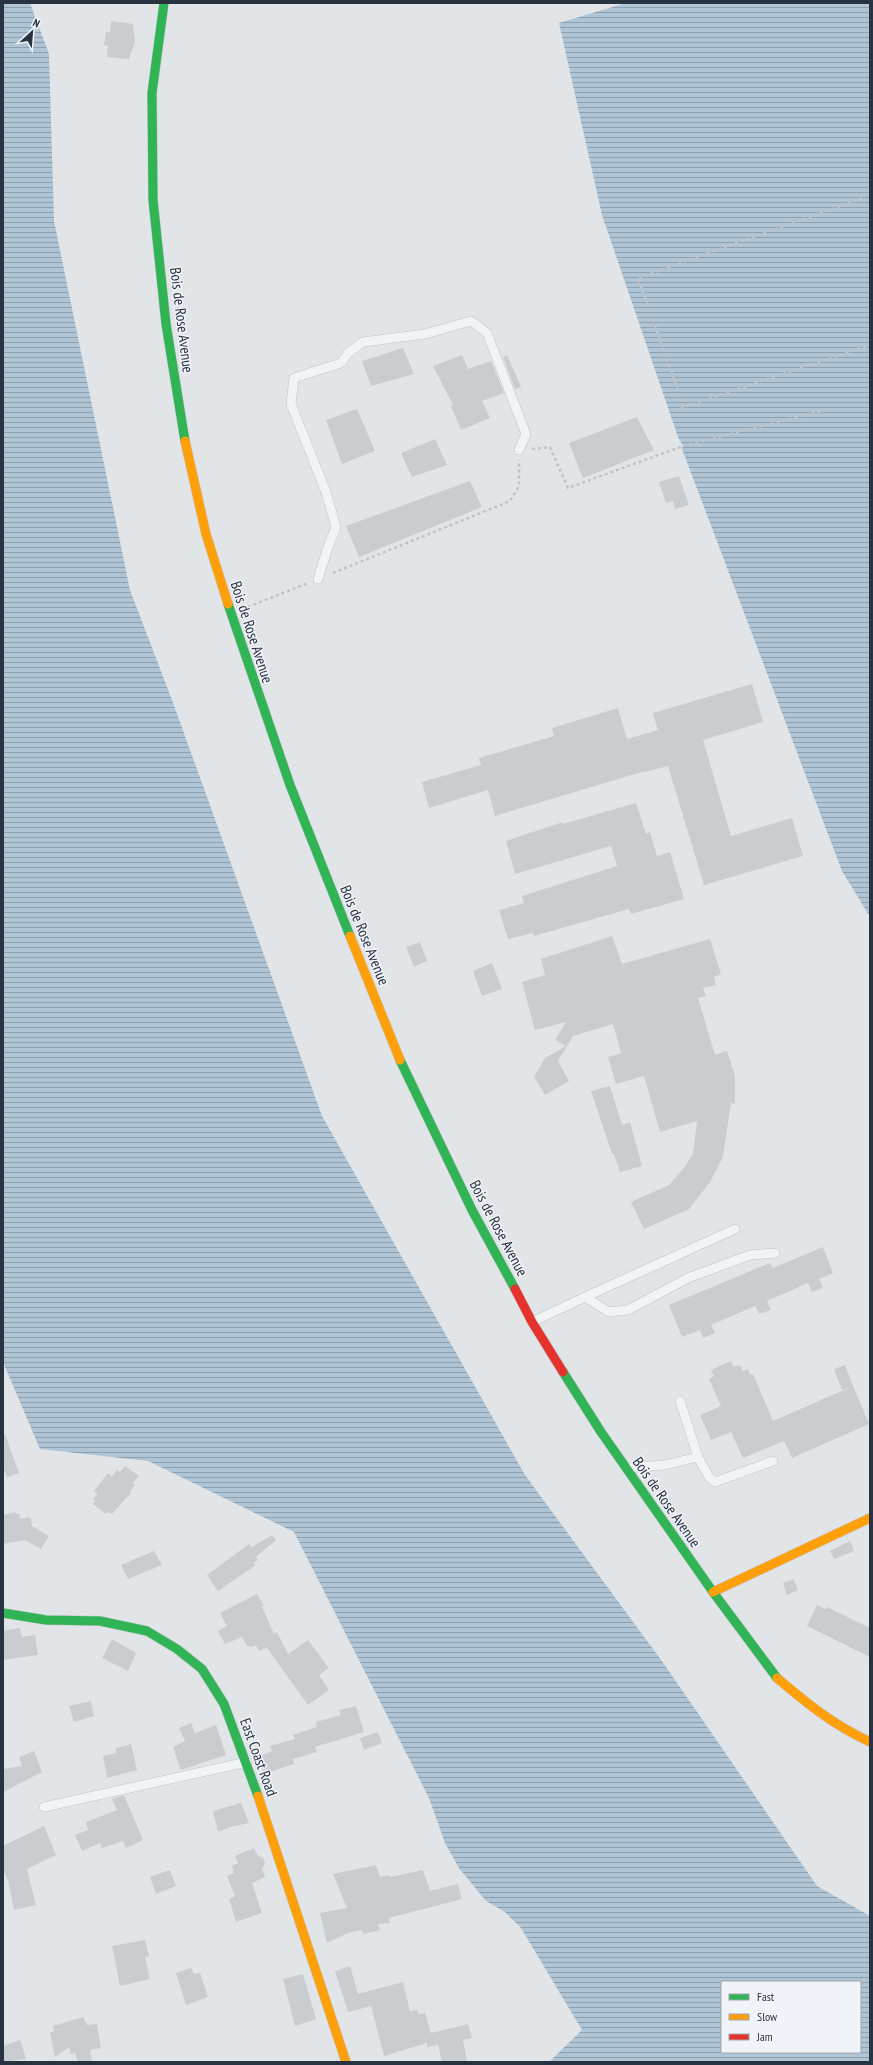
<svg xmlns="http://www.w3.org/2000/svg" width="873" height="2065" viewBox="0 0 873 2065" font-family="'PT Sans Narrow',sans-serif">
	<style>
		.water { fill: url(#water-rules); fill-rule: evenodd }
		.building { fill: #cacdd0 }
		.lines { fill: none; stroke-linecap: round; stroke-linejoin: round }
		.lane-casing { stroke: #c0c3c6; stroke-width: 10 }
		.fast-casing { stroke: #c0c3c6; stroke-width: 10 }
		.slow-casing { stroke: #c0c3c6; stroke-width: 10 }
		.jam-casing { stroke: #c0c3c6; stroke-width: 10 }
		.path { stroke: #c1c3c8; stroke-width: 2.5; stroke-dasharray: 3 3; stroke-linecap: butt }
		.lane { stroke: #f2f3f4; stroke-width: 9 }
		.fast { stroke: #30b455; stroke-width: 9 }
		.slow { stroke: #ff9f0a; stroke-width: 9 }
		.jam { stroke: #e5322d; stroke-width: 9 }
		.labels { text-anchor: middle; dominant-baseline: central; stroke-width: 3; stroke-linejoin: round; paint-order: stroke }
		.street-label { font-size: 15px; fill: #283342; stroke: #f0f3f7 }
	</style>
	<defs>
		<pattern id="water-rules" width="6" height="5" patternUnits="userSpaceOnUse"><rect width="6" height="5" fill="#afc4d4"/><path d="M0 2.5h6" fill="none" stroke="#8ea0ae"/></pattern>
	</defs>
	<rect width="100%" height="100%" fill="#e2e5e8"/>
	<path class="water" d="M3,3H30L49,54L54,221L130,590L172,700L322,1116L525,1475L664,1664L817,1886L870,1916V2062H549L582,2030L521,1928L505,1912L486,1901L459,1868L445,1843L429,1798L294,1532L148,1461L40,1449L3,1362ZM722,1982H860V2052H722Z
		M626,3H870V917L842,871L682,449L683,446L678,437L602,215L559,23Z"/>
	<path class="building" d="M111,21L133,24L135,42L129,59L107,57L108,46L104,45L106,32H110Z
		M403,348L414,374L371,386L362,361Z
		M462,355L468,369L491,361L504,393L482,401L490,418L461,430L451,406L453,405L433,366Z
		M507,355L521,387L515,389L503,357Z
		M357,409L375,451L342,464L326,420Z
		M637,417L654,450L583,478L569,443Z
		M435,439L447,465L412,477L401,453Z
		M679,476L689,505L675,509L673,501L666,503L659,482Z
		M470,481L482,507L359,557L346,526Z
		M752,684L763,722L703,740L731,836L792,818L803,856L704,885L668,766L645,772V771L495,816L488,790L429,808L422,782L481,765L479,758L554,736L552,728L618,708L627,739L658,730L653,713Z
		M636,803L646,834L650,832L657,856L670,852L684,899L631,914L629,909L534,936L533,933L508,939L499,910L524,903L522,896L617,866L611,846L515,874L506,841L563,822V824Z
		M612,936L622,964L710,939L721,974L714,977L716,985L703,988L706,996L698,998L715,1055L727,1051L735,1076V1104L731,1103L723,1157L710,1182L689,1209L644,1229L631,1202L669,1185L685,1167L693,1153L697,1121L660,1132L644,1076L616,1084L608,1057L621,1053L613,1024L573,1036L558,1061L569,1081L545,1095L534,1077L545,1058L566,1046L555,1040L566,1022L535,1030L522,982L545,975L541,959Z
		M420,942L427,961L414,967L406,947Z
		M492,963L502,989L482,996L473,971Z
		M610,1086L622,1125L630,1122L642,1166L620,1172L614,1154H612L591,1091Z
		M823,1247L833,1273L819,1279L823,1288L812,1292L808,1283L767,1301L771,1310L759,1314L755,1306L711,1325L715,1333L703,1338L700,1330L682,1337L669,1305L770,1263L773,1268Z
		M731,1361L734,1367L740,1365L743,1371L748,1369L750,1375L753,1374L773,1421L853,1386L869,1424L792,1458L784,1441L743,1458L731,1432L711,1440L700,1415L721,1406L709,1379L714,1376L711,1370Z
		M845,1365L853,1386L842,1390L834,1369Z
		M3,1434H5L19,1473L7,1477L3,1468Z
		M125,1466L139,1476L133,1483L135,1485L130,1492L131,1493L112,1514L108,1512L106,1514L93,1504L95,1501L93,1499L98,1494L94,1491L108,1473L112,1477L117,1470L120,1472Z
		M15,1512L16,1514H19L20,1519L28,1517L31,1519L32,1526L49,1536L41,1549L25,1540L3,1544V1515Z
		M272,1535L276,1540L256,1557L258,1560L253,1563L256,1565L218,1591L207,1575L249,1544L252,1547Z
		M850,1541L854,1551L834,1559L830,1551Z
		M154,1551L162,1565L128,1579L121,1565Z
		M794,1579L798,1590L787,1595L783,1583Z
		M257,1594L264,1606L262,1607L274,1634L277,1632L288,1654L308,1640L329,1668L319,1675L329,1690L308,1705L267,1648L259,1651L256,1645L252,1647L247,1646L242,1637L225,1644L218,1631L227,1626L220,1613Z
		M817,1605L825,1609L827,1607L870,1628V1657L807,1626Z
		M20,1628L22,1637L35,1635L38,1655L3,1660V1631Z
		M112,1639L136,1653L128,1671L102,1658Z
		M91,1701L94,1716L74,1722L69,1706Z
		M356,1706L364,1732L315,1747L317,1752L293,1759L294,1764L264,1774L258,1757L272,1751L270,1746L295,1739L293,1735L317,1727L316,1722L341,1715L339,1710Z
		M191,1723L195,1733L216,1725L226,1755L181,1770L173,1747L185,1741L179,1728Z
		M378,1732L382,1743L364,1750L360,1738Z
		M131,1744L137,1770L107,1778L103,1756L116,1753V1748Z
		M34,1751L42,1772L3,1792V1769L22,1766L19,1757Z
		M124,1795L143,1840L126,1848L123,1841L102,1848L100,1843L82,1851L75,1835L88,1830L86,1822L117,1810L112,1799Z
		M241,1803L249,1823L234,1826L218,1832L213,1811Z
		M44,1826L56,1855L27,1869L36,1905L14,1910L8,1880L3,1870V1846Z
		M254,1848L258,1856L263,1858L265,1864L262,1869L265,1877L252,1883L262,1913L236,1922L229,1899L235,1896L227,1876L234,1873L232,1866L238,1863L235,1856Z
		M376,1865L380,1877L389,1875L390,1877L423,1870L430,1891L458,1884L462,1899L389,1918L390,1923L378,1924L380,1930L363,1934L362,1930L348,1933L327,1943L320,1913L347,1908L333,1874Z
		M170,1870L176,1886L156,1894L150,1877Z
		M145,1940L149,1956L145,1957L150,1979L120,1986L112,1946Z
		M350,1966L358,1994L403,1982L410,2011L417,2010L418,2014L425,2013L431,2033L468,2024L472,2038L463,2040L467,2062H442L438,2045L427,2047V2043L384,2056L371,2006L348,2012L335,1971Z
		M191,1968L194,1974L200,1973L208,1997L186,2005L176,1973Z
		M303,1974L316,2019L295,2026L283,1979Z
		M83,2017L87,2025L97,2024L101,2048L90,2050L92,2062H78L75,2053L71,2054L69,2047L55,2057L50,2032H54L53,2026Z
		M20,2040L26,2059L3,2062V2046Z"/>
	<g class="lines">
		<g class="lane-casing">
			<path id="lane" d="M318,579L328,547L336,527L326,492L291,404L294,378L341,363L348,353L363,342L425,334L471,321L487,333L526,434L519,450
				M585,1297L609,1312L628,1310L688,1278L750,1255L775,1253
				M532,1322L585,1297L735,1229
				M698,1457L709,1477L715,1482L773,1461
				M627,1468L665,1465L698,1457L680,1401
				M44,1807L247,1762"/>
		</g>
		<g class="fast-casing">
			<path id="fast" d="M164,3L152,93L153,200L166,324L185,441
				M228,604L290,785L350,936
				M400,1060L472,1210L515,1289
				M563,1372L601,1432L713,1592L777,1678
				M3,1613L46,1620L100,1621L147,1631L177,1649L202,1669L224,1704L258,1796"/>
		</g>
		<g class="slow-casing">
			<path id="slow" d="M185,441L206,534L228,604
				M350,936L400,1060
				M713,1592L870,1518
				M777,1678C809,1705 832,1724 870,1742
				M258,1796L346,2062"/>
		</g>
		<g class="jam-casing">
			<path id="jam" d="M515,1289L532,1322L563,1372"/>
		</g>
		<path class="path" d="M684,407L638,278L863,198
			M675,410L870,345
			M532,449L550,447L568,488L683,446L829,409
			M333,573L510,501L519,486V460
			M248,607L308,583"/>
		<use href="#lane" class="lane"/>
		<use href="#fast" class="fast"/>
		<use href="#slow" class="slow"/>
		<use href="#jam" class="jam"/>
	</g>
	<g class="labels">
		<g class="street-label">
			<text transform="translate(182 320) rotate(83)">Bois de Rose Avenue</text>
			<text transform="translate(252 632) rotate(72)">Bois de Rose Avenue</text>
			<text transform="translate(365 935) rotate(68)">Bois de Rose Avenue</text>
			<text transform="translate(499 1228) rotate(62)">Bois de Rose Avenue</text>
			<text transform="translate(667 1502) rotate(55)">Bois de Rose Avenue</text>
			<text transform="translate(259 1757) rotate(70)">East Coast Road</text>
		</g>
	</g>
	<rect width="873" height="2065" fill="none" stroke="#283342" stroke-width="8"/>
	<rect x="721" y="1981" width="140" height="72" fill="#f0f3f7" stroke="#a0a6af"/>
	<rect x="729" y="1994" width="20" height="6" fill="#30b455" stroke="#a0a6af"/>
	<text x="757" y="2001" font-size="12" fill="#283342">Fast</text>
	<rect x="729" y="2014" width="20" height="6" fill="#ff9f0a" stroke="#a0a6af"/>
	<text x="757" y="2021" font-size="12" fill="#283342">Slow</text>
	<rect x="729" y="2034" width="20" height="6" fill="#e5322d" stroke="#a0a6af"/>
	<text x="757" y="2041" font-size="12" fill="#283342">Jam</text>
	<g transform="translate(32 32) rotate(26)" stroke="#f0f3f7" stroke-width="3" paint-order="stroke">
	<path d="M0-3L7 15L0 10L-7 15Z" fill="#283342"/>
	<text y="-6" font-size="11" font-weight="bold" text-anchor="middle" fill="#283342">N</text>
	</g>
</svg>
